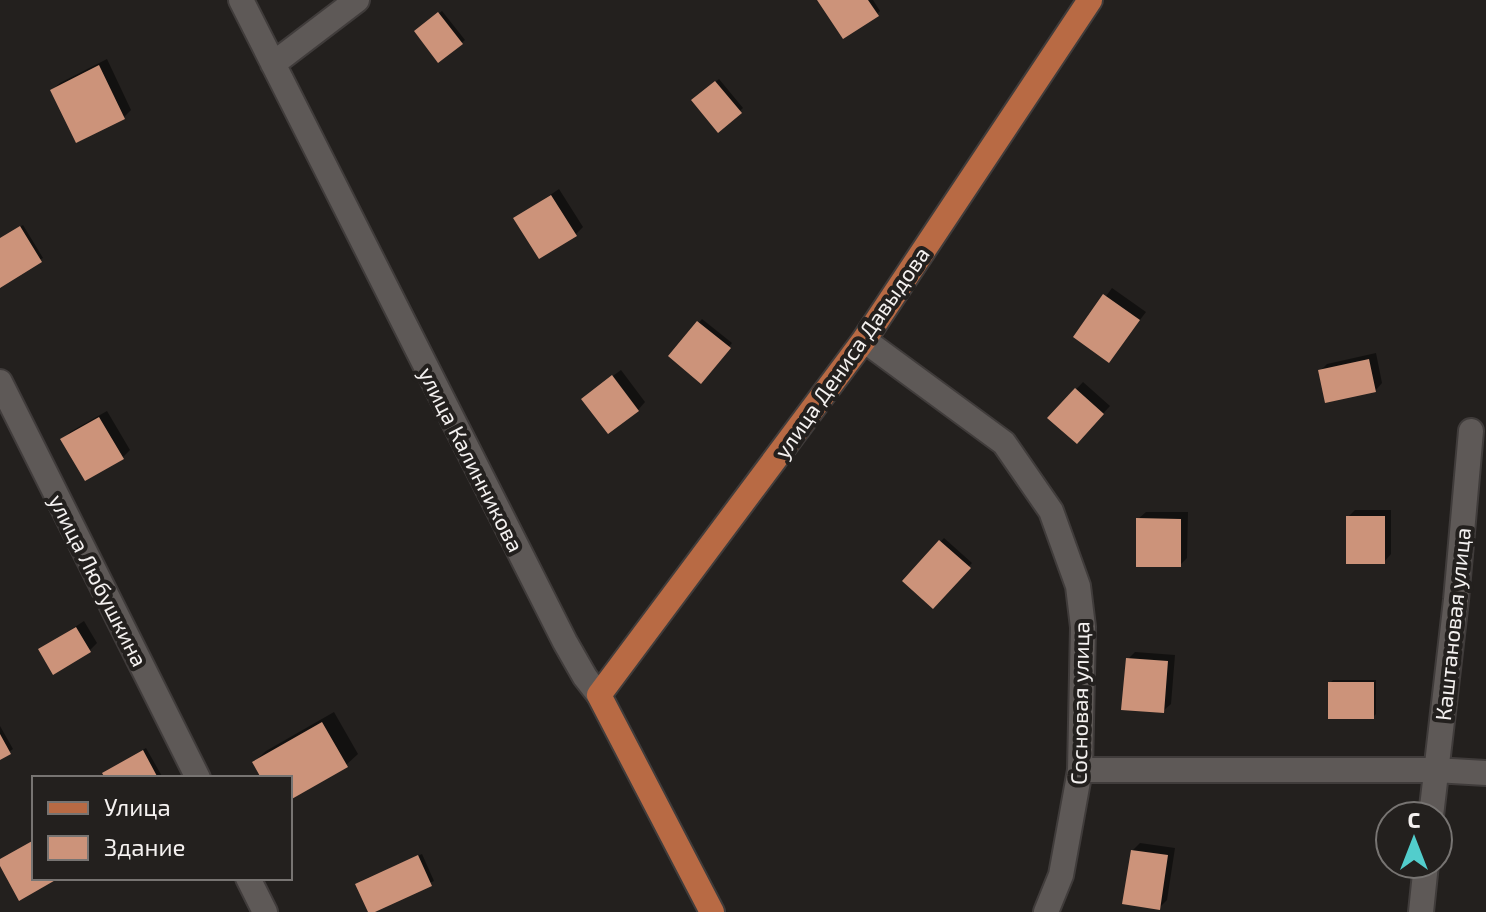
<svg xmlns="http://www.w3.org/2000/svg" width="1486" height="912" viewBox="0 0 1486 912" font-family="'Exo 2',sans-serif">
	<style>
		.shadow { fill: #0007 }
		.building { fill: #cc937a }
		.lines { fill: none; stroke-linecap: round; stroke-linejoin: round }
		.minor-casing { stroke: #403c3b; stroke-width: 28 }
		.major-casing { stroke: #403c3b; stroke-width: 28 }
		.minor { stroke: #5e5957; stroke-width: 24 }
		.major { stroke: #b86a44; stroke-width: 24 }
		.labels { text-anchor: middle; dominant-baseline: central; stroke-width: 8; stroke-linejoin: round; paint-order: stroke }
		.street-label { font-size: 22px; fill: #f4f1f0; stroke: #23201e }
	</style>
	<rect width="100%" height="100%" fill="#23201e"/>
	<path class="shadow" d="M819,0H873L880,11L877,14Z
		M442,11L465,40L461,43L419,28Z
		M107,59L131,110L124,117L52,90L60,83Z
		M719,79L743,108L718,130L694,100Z
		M559,189L583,227L576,234L516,218Z
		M23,225L43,258L0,282V239Z
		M1112,288L1146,312L1109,360L1076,337Z
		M702,319L732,343L704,378L670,356Z
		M1376,353L1382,383L1375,391L1320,371L1327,364Z
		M621,370L645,402L638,410L591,392Z
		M1083,382L1110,406L1084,434L1050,417Z
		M107,411L130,450L123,457L63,439L70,432Z
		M1355,510H1391V554L1384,562L1348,517Z
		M1146,512H1188L1187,558L1180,565L1138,519Z
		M944,538L972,563L933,606L905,581Z
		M84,621L97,643L90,650H40Z
		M1135,652L1175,655L1171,704L1163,711L1128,659Z
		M1333,680H1376V714L1373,717L1330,683Z
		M334,712L358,754L346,765L290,798V778H264L254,762L266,751Z
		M0,726L13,749L0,758Z
		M146,748L163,778H107L104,773L108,770Z
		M1140,843L1175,848L1167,900L1159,908L1132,851Z
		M422,854L434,881L370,912L361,881Z"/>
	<path class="building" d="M817,0H868L879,16L843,39Z
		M438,12L463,44L438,63L414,31Z
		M99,65L125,119L76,143L50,90Z
		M715,81L742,113L718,133L691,100Z
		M551,195L577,236L539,259L513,218Z
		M20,226L42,262L0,288V238Z
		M1103,294L1140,320L1109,363L1073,337Z
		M697,321L731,348L701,384L668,356Z
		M1369,359L1376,392L1325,403L1318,370Z
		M612,375L639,411L608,434L581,399Z
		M1075,388L1104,414L1077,444L1047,418Z
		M99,417L124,459L85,481L60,439Z
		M1346,516H1385V564H1346Z
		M1136,518L1181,519V567H1136Z
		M939,540L971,568L933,609L902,581Z
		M76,627L91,652L53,675L38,649Z
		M1126,658L1168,661L1164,713L1121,710Z
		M1328,682H1374V719H1328Z
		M322,722L348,767L290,800V778H261L252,762Z
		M0,734L11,754L0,760Z
		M143,750L158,778H105L102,773Z
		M34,840V878H59L19,901L0,866V859Z
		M1131,850L1168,855L1160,910L1122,904Z
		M418,855L432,886L375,912H368L355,884Z"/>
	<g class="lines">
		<g class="minor-casing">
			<path id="minor" d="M241,0L565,642L585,677L599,695
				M273,64L357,0
				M864,340L1004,443L1051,511L1078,586L1083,627L1080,770L1061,875L1046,912
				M0,382L198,778
				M1080,770H1435L1486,773
				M1431,816L1456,600L1471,431
				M248,878L265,912
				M1421,912L1426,864"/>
		</g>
		<g class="major-casing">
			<path id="major" d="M712,912L599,695L864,340L1090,0"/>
		</g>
		<use href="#minor" class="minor"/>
		<use href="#major" class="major"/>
	</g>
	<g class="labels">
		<g class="street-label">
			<text transform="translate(851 352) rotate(-55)">улица Дениса Давыдова</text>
			<text transform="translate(472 459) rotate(63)">улица Калинникова</text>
			<text transform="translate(99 580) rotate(63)">улица Любушкина</text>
			<text transform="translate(1452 624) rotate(-84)">Каштановая улица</text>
			<text transform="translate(1079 703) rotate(-89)">Сосновая улица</text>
		</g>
	</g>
	<rect x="32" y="776" width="260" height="104" fill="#23201e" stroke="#777472" stroke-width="2"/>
	<rect x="48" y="802" width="40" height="12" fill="#b86a44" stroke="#777472" stroke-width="2"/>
	<text x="104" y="816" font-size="24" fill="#f4f1f0">Улица</text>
	<rect x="48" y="836" width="40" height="24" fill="#cc937a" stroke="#777472" stroke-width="2"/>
	<text x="104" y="856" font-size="24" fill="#f4f1f0">Здание</text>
	<g transform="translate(1414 840)"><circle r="38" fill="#23201e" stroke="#777472" stroke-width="2"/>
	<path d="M0-6L14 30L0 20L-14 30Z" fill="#52cdcc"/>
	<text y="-12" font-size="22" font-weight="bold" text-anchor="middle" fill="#f4f1f0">С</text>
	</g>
</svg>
